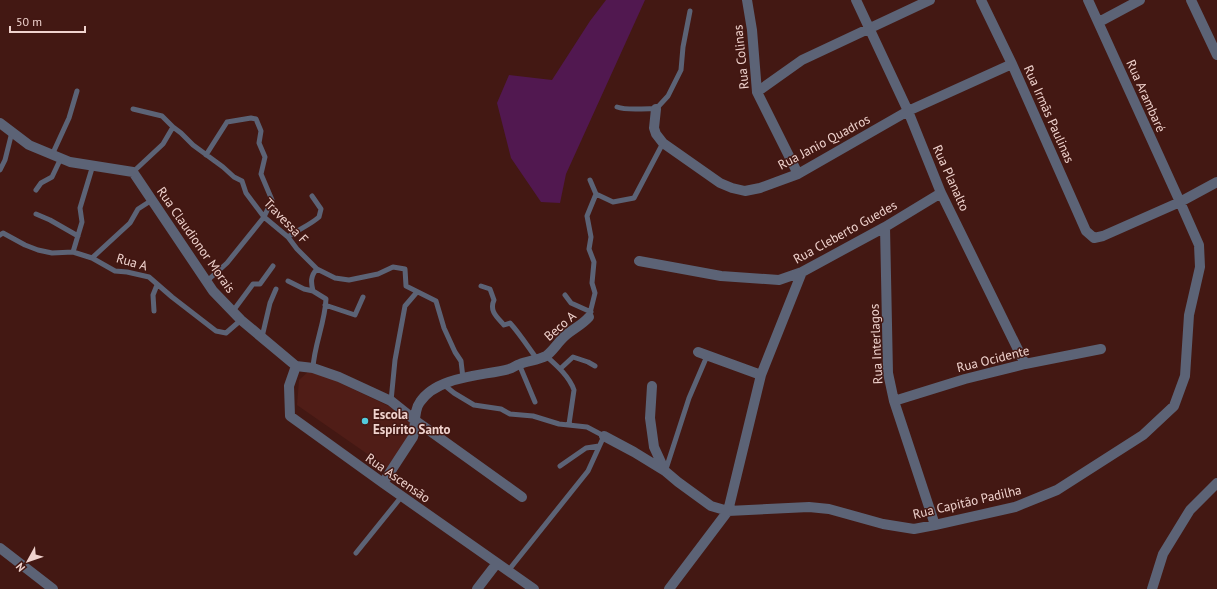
<svg xmlns="http://www.w3.org/2000/svg" width="1217" height="589" viewBox="0 0 1217 589" font-family="'PT Sans',sans-serif">
	<style>
		.built { fill: #501d17 }
		.green { fill: #511850 }
		.lines { fill: none; stroke-linecap: round; stroke-linejoin: round }
		.service { stroke: #5c6376; stroke-width: 5 }
		.minor { stroke: #5c6376; stroke-width: 10 }
		.poi-dot { fill: #53cadc; stroke: #431813; stroke-width: 1.5 }
		.labels { text-anchor: middle; dominant-baseline: central; stroke-width: 3; stroke-linejoin: round; paint-order: stroke }
		.street-label { font-size: 13px; fill: #f0d3ce; stroke: #431813 }
		.poi-label { font-size: 13px; font-weight: bold; fill: #f0d3ce; stroke: #431813; text-anchor: start }
	</style>
	<rect width="100%" height="100%" fill="#431813"/>
	<path class="built" d="M308,372L328,377L405,414L414,428L389,469L297,405L299,380Z"/>
	<path class="green" d="M606,0H645L566,174L560,203L541,202L511,158L497,103L509,75L552,80L590,21Z"/>
	<g class="lines">
		<path class="service" d="M617,107C628,111 643,108 656,109L668,96L681,70L683,47L690,11
			M173,127L181,133L193,145L223,167L234,177L242,181L246,193L264,217L288,237L297,249L317,269L335,278L349,280L378,274L393,267L405,269L406,286L436,301L444,328L455,352L461,361L463,378
			M52,155L69,118L77,91
			M206,155L227,122L251,118L256,119L261,131L259,143L265,157L261,174L272,200L264,217L227,263L207,281
			M0,170L5,160L12,132
			M133,172L163,144L173,127L162,116L133,109
			M590,180L596,194
			M36,190L41,183L52,177L61,158
			M596,194L613,202L634,198L663,143
			M36,214L50,220L78,236
			M0,235L3,233L25,245L38,250L52,253L73,252L92,258L115,271L127,272L149,277L172,297L216,331L226,333L241,320
			M288,237C299,229 310,225 319,217L321,209L312,196
			M73,252L82,222L80,208L93,165
			M92,258L130,223L138,209L152,200
			M288,281L304,289L313,291
			M481,286L490,289L494,300C489,311 497,317 504,325L510,323C520,334 528,347 537,359
			M565,295L571,303L591,312
			M325,305L355,315L363,297
			M154,311L153,295L157,285
			M233,311L253,284H260L273,266
			M589,317L595,293L592,283L594,262L589,249L591,237L587,216L596,194
			M262,337L270,303L276,289
			M546,356C556,365 569,376 574,390L569,424
			M519,364L535,402
			M313,368C314,345 325,323 326,299L313,291C311,283 310,276 317,269
			M560,369L573,357L588,362L595,366
			M443,384L454,393L474,405L501,409L510,414L533,416L559,424L587,427L604,436L588,471L508,571
			M391,401L395,360L405,306L417,292
			M560,466L586,448L599,446
			M666,469L689,398L707,356
			M356,553L402,496"/>
		<path class="minor" d="M747,0L752,30L757,92L798,174
			M856,0L908,111L941,193L1025,364
			M981,0L1012,64L1086,231L1094,238L1103,236L1180,202L1088,0
			M1191,0L1217,55
			M1099,22L1140,0
			M757,92L802,60L930,0
			M656,109L654,128L656,134L663,143L720,183L732,188L745,191L760,188L798,174L908,111L1012,64
			M0,123L29,145L70,162L133,172L213,291L241,320L296,366L313,368L339,377L391,401L416,421L522,497
			M885,227L888,373L894,401L935,525
			M639,261L721,276L779,280L802,272L885,227L941,193
			M698,352L761,375
			M296,366L289,386L290,416L383,483L534,589
			M652,386L650,418L654,447L665,471
			M894,401L965,379L1025,364L1101,349
			M604,436L634,452L665,471L678,482L711,506L728,511L809,507L829,509L883,524L914,529L935,525L1015,507L1057,490L1143,435L1174,406L1185,376L1189,315L1200,267L1199,245L1180,202L1217,182
			M383,483L413,437C416,426 413,411 420,402C437,376 482,376 509,369C513,368 516,365 520,364C528,361 538,360 546,356C553,351 558,342 565,336C573,329 582,325 589,317
			M0,548L53,589
			M477,589L497,563
			M669,589L728,511L761,375L802,272
			M1152,589L1163,554L1190,510L1217,483"/>
	</g>
	<circle class="poi-dot" cx="365" cy="421" r="4"/>
	<g class="labels">
		<g class="street-label">
			<text transform="translate(741 57) rotate(-96)">Rua Colinas</text>
			<text transform="translate(1146 96) rotate(66)">Rua Arambaré</text>
			<text transform="translate(1049 114) rotate(66)">Rua Irmãs Paulinas</text>
			<text transform="translate(824 142) rotate(-28)">Rua Janio Quadros</text>
			<text transform="translate(951 178) rotate(66)">Rua Planalto</text>
			<text transform="translate(286 221) rotate(46)">Travessa F</text>
			<text transform="translate(845 232) rotate(-29)">Rua Cleberto Guedes</text>
			<text transform="translate(196 240) rotate(55)">Rua Claudionor Morais</text>
			<text transform="translate(132 262) rotate(16)">Rua A</text>
			<text transform="translate(560 326) rotate(-41)">Beco A</text>
			<text transform="translate(876 344) rotate(-93)">Rua Interlagos</text>
			<text transform="translate(993 359) rotate(-14)">Rua Ocidente</text>
			<text transform="translate(398 478) rotate(35)">Rua Ascensão</text>
			<text transform="translate(967 502) rotate(-13)">Rua Capitão Padilha</text>
		</g>
		<g class="poi-label">
			<text x="373" y="414">Escola<tspan x="373" dy="15">Espírito Santo</tspan></text>
		</g>
	</g>
	<g transform="translate(28 561) rotate(230)" stroke="#431813" stroke-width="3" paint-order="stroke">
	<path d="M0-3L7 15L0 10L-7 15Z" fill="#f0d3ce"/>
	<text y="-6" font-size="11" font-weight="bold" text-anchor="middle" fill="#f0d3ce">N</text>
	</g>
	<path d="M10 26v6h75v-6" fill="none" stroke="#f0d3ce" stroke-width="2"/>
	<text x="16" y="26" font-size="12" fill="#f0d3ce" stroke="#431813" stroke-width="3" paint-order="stroke">50 m</text>
</svg>
